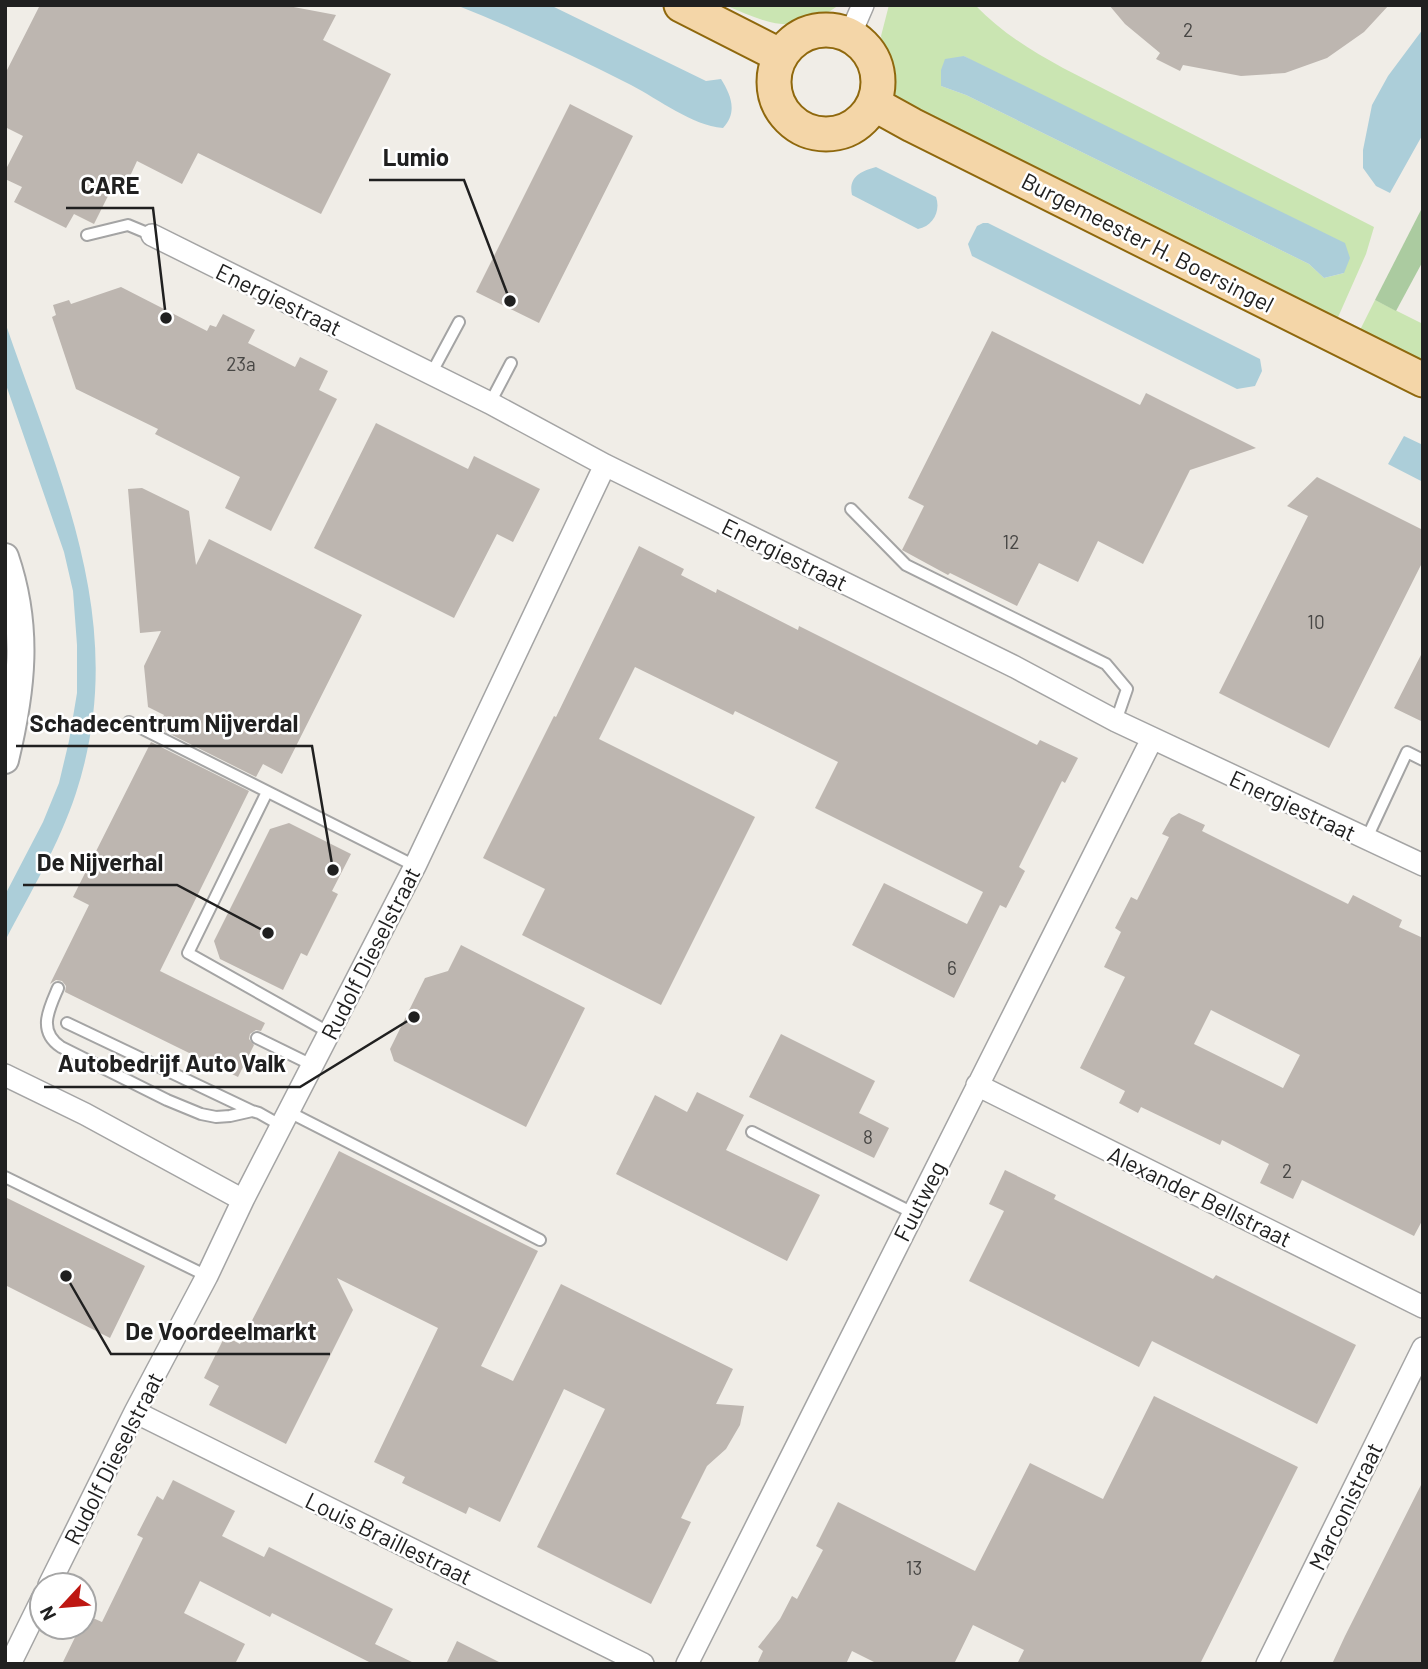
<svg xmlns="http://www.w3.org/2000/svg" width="1428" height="1669" viewBox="0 0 1428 1669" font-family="Barlow,sans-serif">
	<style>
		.grass { fill: #cae5b2; fill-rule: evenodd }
		.forest { fill: #abcba0 }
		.water { fill: #acced9 }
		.building { fill: #bdb6b0; fill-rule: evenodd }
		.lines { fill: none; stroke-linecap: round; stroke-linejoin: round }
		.service-casing { stroke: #a4a4a4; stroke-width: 14 }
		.minor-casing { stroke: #a4a4a4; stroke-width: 24 }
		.tertiary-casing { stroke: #a4a4a4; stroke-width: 30 }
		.primary-casing { stroke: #8f680d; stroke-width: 37 }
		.service { stroke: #fff; stroke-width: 10 }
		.minor { stroke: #fff; stroke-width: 21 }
		.tertiary { stroke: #fff; stroke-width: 26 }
		.primary { stroke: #f4d6a8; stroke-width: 33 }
		.labels { text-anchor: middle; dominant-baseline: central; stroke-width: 5; stroke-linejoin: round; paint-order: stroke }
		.number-label { font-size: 19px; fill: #474644 }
		.street-label { font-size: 23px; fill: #202020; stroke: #fff }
		.leader { fill: none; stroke: #202020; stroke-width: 2.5 }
		.callout-dot { fill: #202020; stroke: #fff; stroke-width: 2.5 }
		.callout-label { font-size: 24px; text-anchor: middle; font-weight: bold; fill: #202020; stroke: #fff; stroke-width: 5; stroke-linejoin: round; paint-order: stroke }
	</style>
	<rect width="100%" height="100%" fill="#f0ede7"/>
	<path class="grass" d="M725,5H839C796,37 769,24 725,5Z
		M889,5H975C1001,32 1030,50 1063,68L1374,227L1366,254L1335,324L897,102L881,36ZM964,56L1344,273L1324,278L1309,264L966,95L941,86Z
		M1375,300L1423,324V369L1357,336Z"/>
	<path class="forest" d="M1423,206V261L1396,311L1375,300Z"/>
	<path class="water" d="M456,5H550L706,81L721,79C731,95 738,112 723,128C691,125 660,100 631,85C574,56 516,29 456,5Z
		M1423,29V134L1390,193L1376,186L1363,168V150L1372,105L1388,76Z
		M964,56L1345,243L1350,258L1344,273L1324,278L1309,264L966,95L941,86V70L945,59Z
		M876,167L936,197C941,211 933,226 918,229L852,195C848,177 861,171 876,167Z
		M983,223H988L1260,359L1262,371L1255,386L1237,389L972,256L968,244L977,226Z
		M5,322C59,480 131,624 76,793C59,845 30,893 5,941V895L43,822L59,783L69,741L77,693V645L73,591L64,552L5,382Z
		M1404,436L1423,445V482L1388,464Z"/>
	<path class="building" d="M40,5H283L336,15L323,40L391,74L321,214L198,153L182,184L137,161L125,187L115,182L94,224L74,214L66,228L14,202L22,187L5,179V171L23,136L5,127V74Z
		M1109,5H1389L1364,32L1327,58L1285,73L1241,76L1183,65L1180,71L1156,59L1160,53L1125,24Z
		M570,104L633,136L539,323L476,292Z
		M121,287L207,331L210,325L216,327L223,314L255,330L248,343L295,367L300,357L328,371L319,390L337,399L271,531L225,508L240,477L155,434L158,429L76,389L52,317L56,315L53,305L69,300L71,304Z
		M992,331L1140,405L1146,393L1256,448L1190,470L1143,564L1098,541L1078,582L1039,563L1017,606L950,573L948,575L902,550L924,506L908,498Z
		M376,423L468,469L474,456L540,489L513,542L497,534L454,618L314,548Z
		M1317,477L1423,530V561L1329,748L1219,693L1308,516L1287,506Z
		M142,488L189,511L196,565L209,539L362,615L282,774L263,764L256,777L158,728L164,715L148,707L144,666L161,631L140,633L128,489Z
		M639,546L684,569L681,575L716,593L717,589L798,630L799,626L1037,745L1040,740L1078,758L1065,783L1062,781L1019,867L1025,871L1006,908L1000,905L954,998L852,945L884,883L967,924L983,892L815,808L838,762L735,711L733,715L635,667L599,739L755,817L661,1005L522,935L545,889L483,858L554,716L556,717Z
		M1423,651V722L1394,708Z
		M151,742L249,791L160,971L265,1023L261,1031L256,1030L250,1034L249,1039L254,1045L238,1077L65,992L66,986L62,981L56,980L50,984L89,905L73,897Z
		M1179,813L1205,825L1202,831L1348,904L1353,895L1402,920L1399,927L1423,938V1219L1414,1236L1302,1180L1293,1199L1260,1183L1269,1164L1222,1140L1220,1145L1141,1107L1138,1113L1119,1103L1125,1091L1080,1068L1125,977L1104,967L1121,932L1115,928L1131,897L1137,900L1169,837L1162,834L1171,818ZM1211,1010L1300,1055L1283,1088L1194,1044Z
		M289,823L351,854L332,891L338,894L307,956L301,953L283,990L220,959L214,941L270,829Z
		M461,945L585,1008L526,1127L394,1061L390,1049L425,978L448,971Z
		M781,1034L875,1081L859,1113L889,1128L874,1158L749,1097Z
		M697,1092L744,1115L726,1150L820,1195L787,1261L616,1174L655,1095L687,1112Z
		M339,1151L538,1251L481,1366L513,1381L561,1284L733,1369L716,1404L744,1406L740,1425L726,1449L707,1466L681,1518L691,1522L651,1604L537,1547L605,1409L564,1389L500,1522L469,1507L466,1514L402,1483L405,1477L374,1462L438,1328L337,1278L353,1310L286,1444L209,1405L219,1386L204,1378L225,1336L240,1344Z
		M1005,1170L1056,1195L1054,1199L1213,1279L1216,1275L1356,1345L1317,1424L1152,1341L1139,1367L969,1281L1004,1211L989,1204Z
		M5,1197L145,1266L110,1338L5,1285Z
		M1154,1396L1298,1467L1200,1664H1017L1024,1650L973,1625L954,1664H878L852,1651L846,1664H757L763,1651L758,1647L780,1619L792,1596L797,1599L823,1550L816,1546L838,1502L975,1571L1030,1463L1103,1499Z
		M173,1480L235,1511L222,1536L264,1557L269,1547L393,1609L375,1644L416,1664H373L272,1613L270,1617L200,1581L184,1613L245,1644L235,1664H62L80,1627H84L86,1615L102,1622L143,1538L137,1535L157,1496L163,1500Z
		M1423,1481V1664H1332L1345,1636Z
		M457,1641L503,1664H446Z"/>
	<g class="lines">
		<g class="service-casing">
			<path id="service" d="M87,235L128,225L152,235
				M431,374L459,322
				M490,403L511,363
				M851,509L906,565L1106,664L1127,689L1116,721
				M129,722L415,866
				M267,792L188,953L330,1033
				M1366,840L1407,752L1423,760
				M58,988C49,1009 37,1031 61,1047L167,1100L201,1114L216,1117L230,1116L252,1111L259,1113L282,1126
				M67,1023L252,1111
				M257,1038L312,1065
				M289,1112L540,1240
				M752,1132L913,1213
				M5,1177L207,1276"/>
		</g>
		<g class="minor-casing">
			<path id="minor" d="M850,35L863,5
				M152,235L490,403L605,465L1015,667L1116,721L1423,865
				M5,1075L85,1114L243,1200
				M977,1085L1423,1307
				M135,1412L643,1664
				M49,1585L135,1412L207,1276L243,1200L415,866L605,465
				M10,1664L42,1599
				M687,1664L1152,739
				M1267,1664L1423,1348"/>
		</g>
		<g class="tertiary-casing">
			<path id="tertiary" d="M5,557C29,627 22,689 5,760"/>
		</g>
		<g class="primary-casing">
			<path id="primary" d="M681,5L781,56
				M774 82a52 52 0 1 1 104 0a52 52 0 1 1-104 0Z
				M874,104L912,125L1423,380"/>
		</g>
		<use href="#service" class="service"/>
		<use href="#minor" class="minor"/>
		<use href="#tertiary" class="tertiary"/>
		<use href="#primary" class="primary"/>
	</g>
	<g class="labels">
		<g class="number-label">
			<text x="1188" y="29">2</text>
			<text x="241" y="363">23a</text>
			<text x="1011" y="541">12</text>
			<text x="1316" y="621">10</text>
			<text x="952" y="967">6</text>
			<text x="868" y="1136">8</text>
			<text x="1287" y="1170">2</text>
			<text x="914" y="1567">13</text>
		</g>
		<g class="street-label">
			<text transform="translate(1148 242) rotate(27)">Burgemeester H. Boersingel</text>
			<text transform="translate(279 299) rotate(26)">Energiestraat</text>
			<text transform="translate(785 554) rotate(26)">Energiestraat</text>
			<text transform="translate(1293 805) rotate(25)">Energiestraat</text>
			<text transform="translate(370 953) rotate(-63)">Rudolf Dieselstraat</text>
			<text transform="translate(1200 1196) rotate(26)">Alexander Bellstraat</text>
			<text transform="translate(919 1201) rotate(-63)">Fuutweg</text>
			<text transform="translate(113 1458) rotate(-63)">Rudolf Dieselstraat</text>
			<text transform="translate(1345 1506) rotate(-64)">Marconistraat</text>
			<text transform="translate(389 1538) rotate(26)">Louis Braillestraat</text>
		</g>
	</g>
	<path class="leader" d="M510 301L464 180H369M166 318L153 208H66M333 870L312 746H16M268 933L177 885H23M414 1017L300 1087H44M66 1276L111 1354H330"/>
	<g class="callout-dot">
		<circle cx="510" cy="301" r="7"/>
		<circle cx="166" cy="318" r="7"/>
		<circle cx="333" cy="870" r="7"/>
		<circle cx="268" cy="933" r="7"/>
		<circle cx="414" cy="1017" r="7"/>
		<circle cx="66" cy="1276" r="7"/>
	</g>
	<g class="callout-label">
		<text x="416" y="166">Lumio</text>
		<text x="110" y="194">CARE</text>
		<text x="164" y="732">Schadecentrum Nijverdal</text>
		<text x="100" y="871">De Nijverhal</text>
		<text x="172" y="1072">Autobedrijf Auto Valk</text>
		<text x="221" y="1340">De Voordeelmarkt</text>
	</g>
	<rect width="1428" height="1669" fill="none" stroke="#202020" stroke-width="14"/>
	<g transform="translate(63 1606) rotate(244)"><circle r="33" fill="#ffffff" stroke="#a6a6a6" stroke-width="2"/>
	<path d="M0-5L12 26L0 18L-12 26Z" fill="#be1712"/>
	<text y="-10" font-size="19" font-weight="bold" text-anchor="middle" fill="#202020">N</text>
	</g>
</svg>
